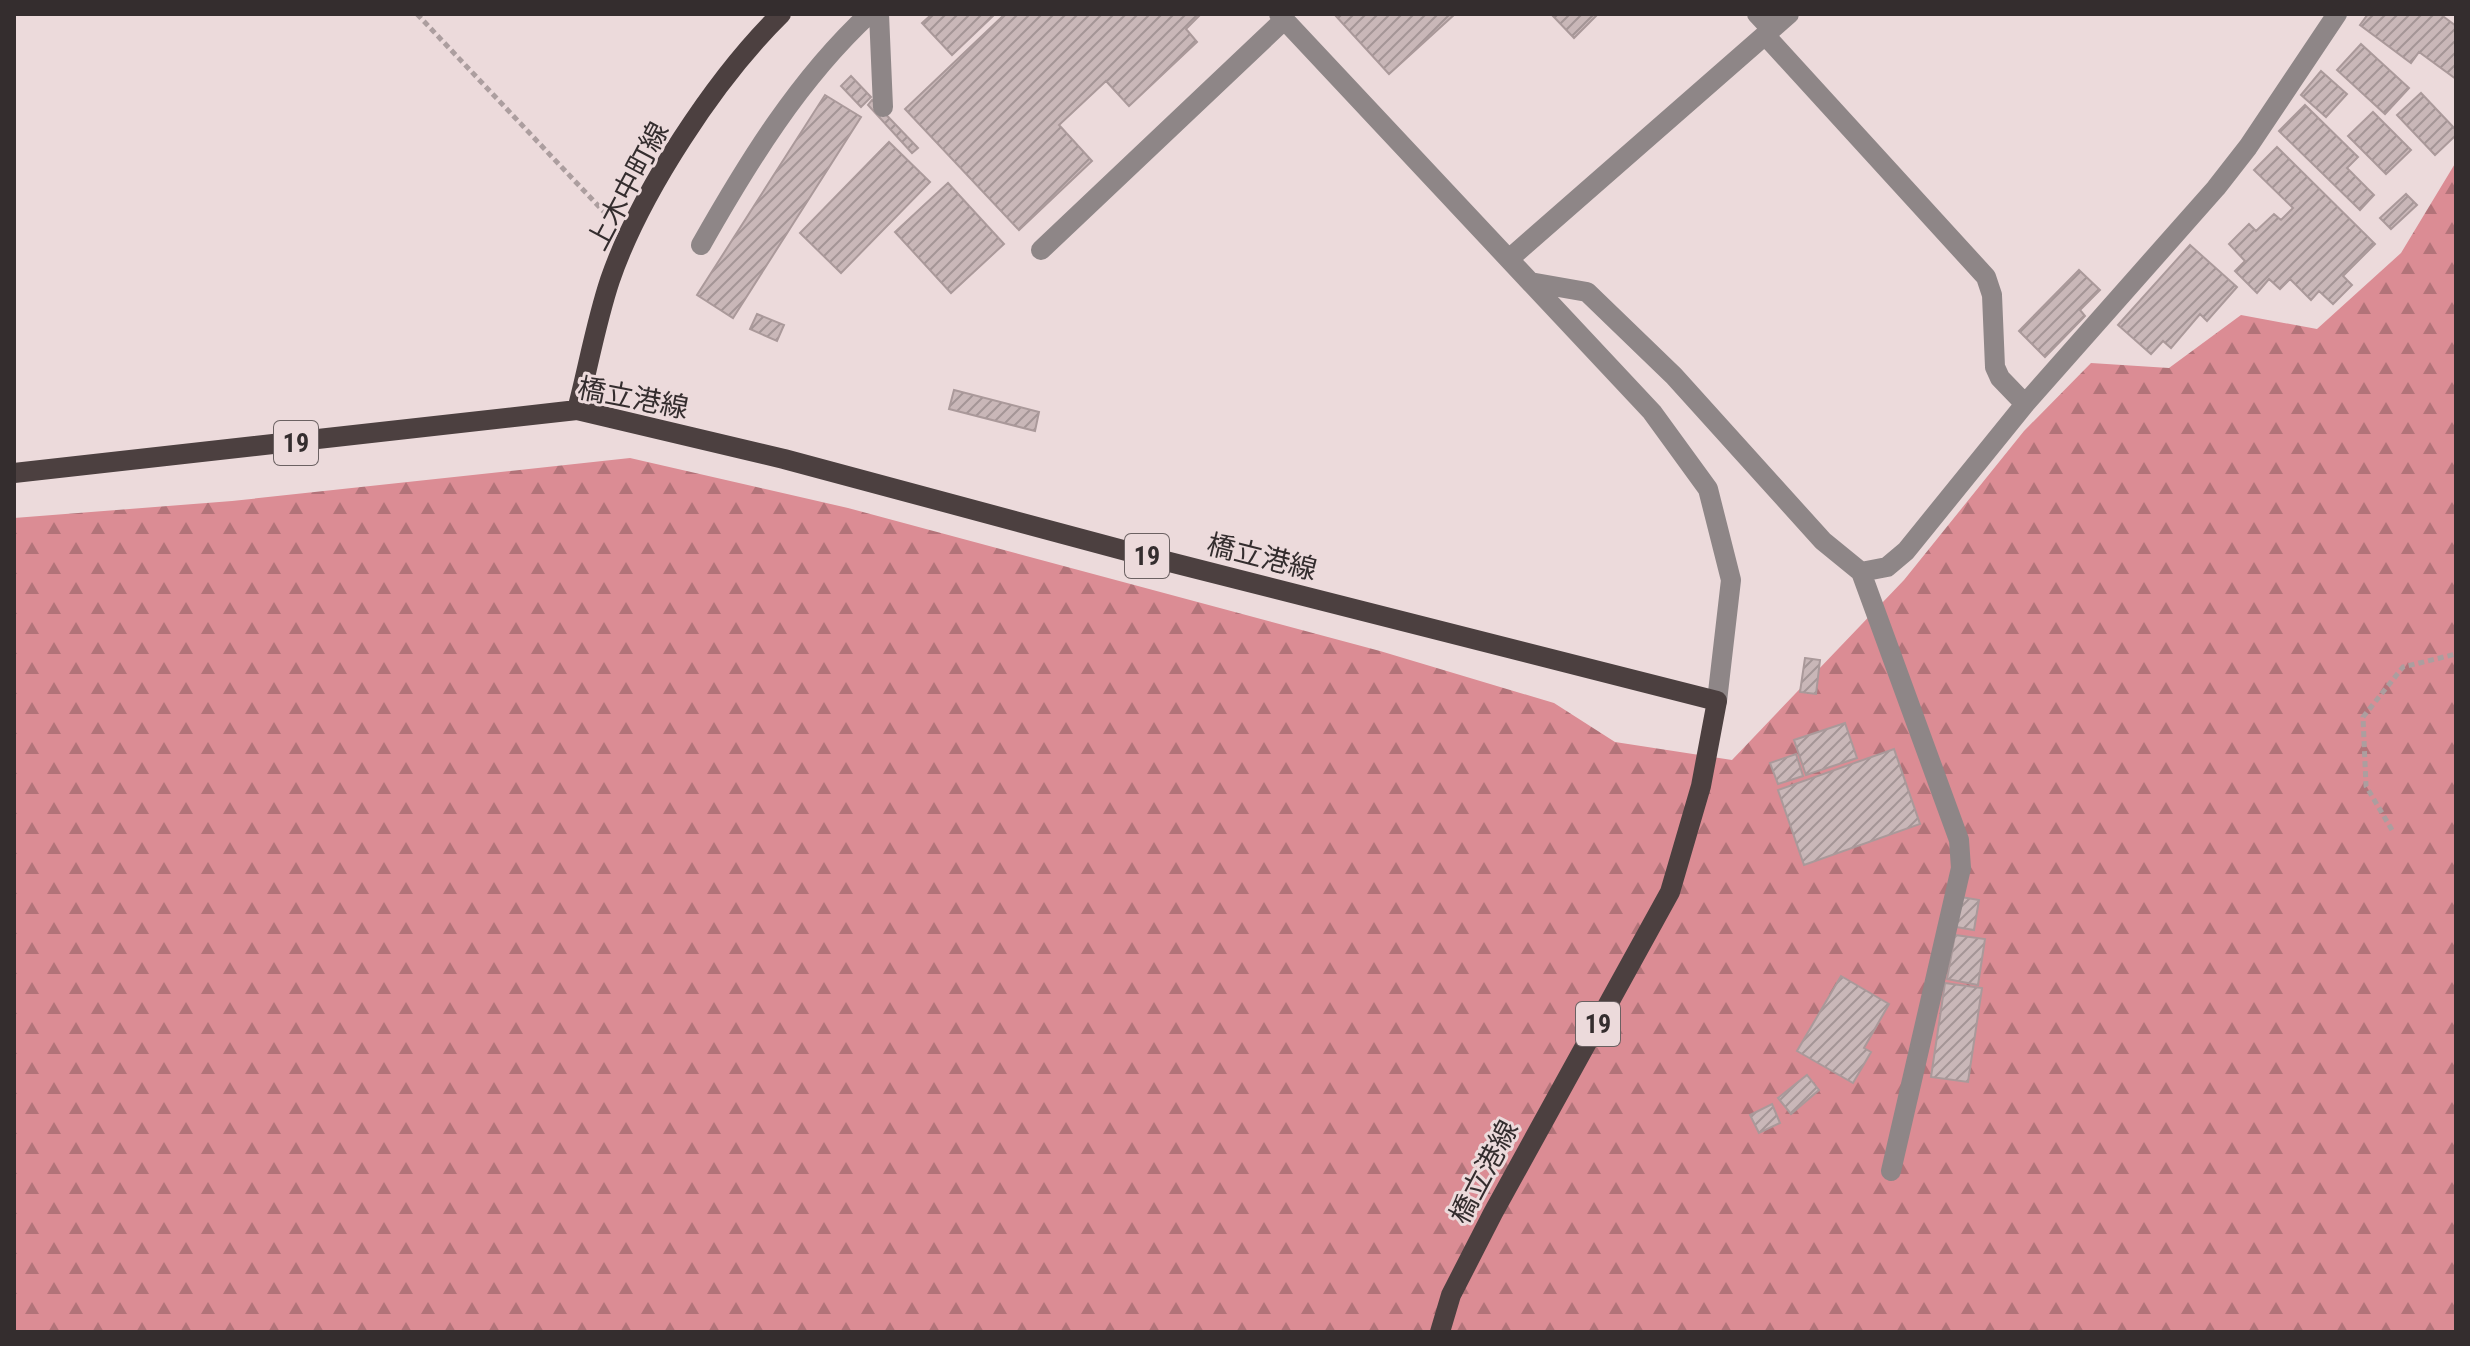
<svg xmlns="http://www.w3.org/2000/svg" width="2470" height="1346" viewBox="0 0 2470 1346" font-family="'Roboto Condensed','Noto Sans JP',sans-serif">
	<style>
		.forest { fill: url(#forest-firs) }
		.building { fill: url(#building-hatch); stroke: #aa999a; stroke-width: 2 }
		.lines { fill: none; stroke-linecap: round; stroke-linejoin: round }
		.path { stroke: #ac9e9f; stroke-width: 5; stroke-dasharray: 6 4; stroke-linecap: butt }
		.minor { stroke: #8e8687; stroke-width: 20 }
		.major { stroke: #4c4040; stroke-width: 20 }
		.labels { text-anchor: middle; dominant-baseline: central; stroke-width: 6; stroke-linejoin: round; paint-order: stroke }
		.shield { fill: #ecdadb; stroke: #6b6162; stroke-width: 2 }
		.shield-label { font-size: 26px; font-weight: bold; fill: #342d2e }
		.street-label { font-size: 28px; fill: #342d2e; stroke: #ecdadb }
	</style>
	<defs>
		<pattern id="forest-firs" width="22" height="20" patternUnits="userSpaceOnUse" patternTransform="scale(2)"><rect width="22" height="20" fill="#db8c94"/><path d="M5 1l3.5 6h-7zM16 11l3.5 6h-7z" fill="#b27379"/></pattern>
		<pattern id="building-hatch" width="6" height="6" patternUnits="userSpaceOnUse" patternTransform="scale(2)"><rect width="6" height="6" fill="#c9b7b8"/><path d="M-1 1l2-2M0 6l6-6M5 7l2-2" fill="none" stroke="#a49596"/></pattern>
	</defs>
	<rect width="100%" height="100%" fill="#ecdadb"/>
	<path class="forest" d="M2456,162V1332H14V518L232,501L630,458L848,508L1380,651L1554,703L1615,742L1732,760L1904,580L2024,431L2091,363L2169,368L2241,315L2317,329L2401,253Z"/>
	<path class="building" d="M932,14H995L952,55L922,23Z
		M1005,14H1201L1186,29L1197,42L1129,106L1106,81L1059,125L1092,161L1019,230L905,109Z
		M1334,14H1455L1389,74Z
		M1551,14H1598L1574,38Z
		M2368,14H2440L2456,26V79L2419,52L2411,63L2360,25Z
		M2361,44L2409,88L2385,114L2337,70Z
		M2321,71L2347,94L2326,117L2301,95Z
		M851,76L871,97L861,107L841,86Z
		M2421,93L2456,130V135L2435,155L2397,115Z
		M825,95L861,117L733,318L697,295Z
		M872,100L918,148L912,153L868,105Z
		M2305,105L2358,157L2347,168L2374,195L2360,210L2279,131Z
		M2373,112L2411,150L2386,174L2348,136Z
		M889,142L930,182L841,273L800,233Z
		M2277,147L2375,244L2343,276L2352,285L2333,304L2319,291L2311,300L2290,279L2280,289L2269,279L2257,293L2235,271L2245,261L2229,244L2249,224L2256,231L2274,214L2281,220L2293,208L2254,170Z
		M948,183L1004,244L951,293L895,232Z
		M2406,194L2417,205L2391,229L2380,218Z
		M2190,245L2237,287L2207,321L2200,314L2171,348L2163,341L2151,354L2118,325Z
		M2079,270L2100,290L2080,310L2085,316L2045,357L2019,331Z
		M757,314L784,325L777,341L750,329Z
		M954,390L1039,412L1035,431L949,409Z
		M1805,658L1820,660L1816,694L1800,692Z
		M1845,723L1857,758L1806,775L1794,740Z
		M1894,749L1920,824L1804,865L1778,790Z
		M1796,754L1803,776L1778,784L1770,763Z
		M1961,897L1979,900L1974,930L1956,927Z
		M1955,935L1985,939L1978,985L1947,979Z
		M1841,976L1889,1004L1864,1048L1871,1052L1853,1083L1797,1051Z
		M1945,983L1982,988L1968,1082L1931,1077Z
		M1807,1075L1819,1090L1791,1114L1778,1098Z
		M1772,1104L1780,1123L1759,1133L1750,1115Z"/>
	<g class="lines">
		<path class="path" d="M417,14L606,214
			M2392,830L2366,786L2363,717L2403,667L2456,654"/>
		<path class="minor" d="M879,14L883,107
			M1279,14L1652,412L1708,489L1731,580L1717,701
			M1757,14L1771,29
			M1765,35L1986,277L1992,295L1995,367L2000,378L2025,404
			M701,245C748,162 799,79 869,14
			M1041,250L1284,20
			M1509,259L1789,14
			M1530,282L1587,292L1674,376L1823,541L1861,572L1887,567L1906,551L2025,404L2216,188L2248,147L2337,14
			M1861,572L1959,840L1961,868L1891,1171"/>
		<path class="major" d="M577,410C588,368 596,322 610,280C640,193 715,79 781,14
			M14,473L577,410L784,459L1134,553L1717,701L1701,786L1670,892L1493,1213L1451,1295L1440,1332"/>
	</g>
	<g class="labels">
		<g class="shield">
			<rect x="274" y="421" width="44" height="44" rx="6"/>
			<rect x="1125" y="534" width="44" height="44" rx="6"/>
			<rect x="1576" y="1002" width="44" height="44" rx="6"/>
		</g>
		<g class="shield-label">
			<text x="296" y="443">19</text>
			<text x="1147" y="556">19</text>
			<text x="1598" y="1024">19</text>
		</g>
		<g class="street-label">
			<text transform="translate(628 186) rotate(-62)">上木中町線</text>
			<text transform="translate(633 398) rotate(11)">橋立港線</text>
			<text transform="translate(1262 557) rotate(14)">橋立港線</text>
			<text transform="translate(1484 1172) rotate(-62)">橋立港線</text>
		</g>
	</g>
	<rect width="2470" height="1346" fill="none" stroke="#342d2e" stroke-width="32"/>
</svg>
